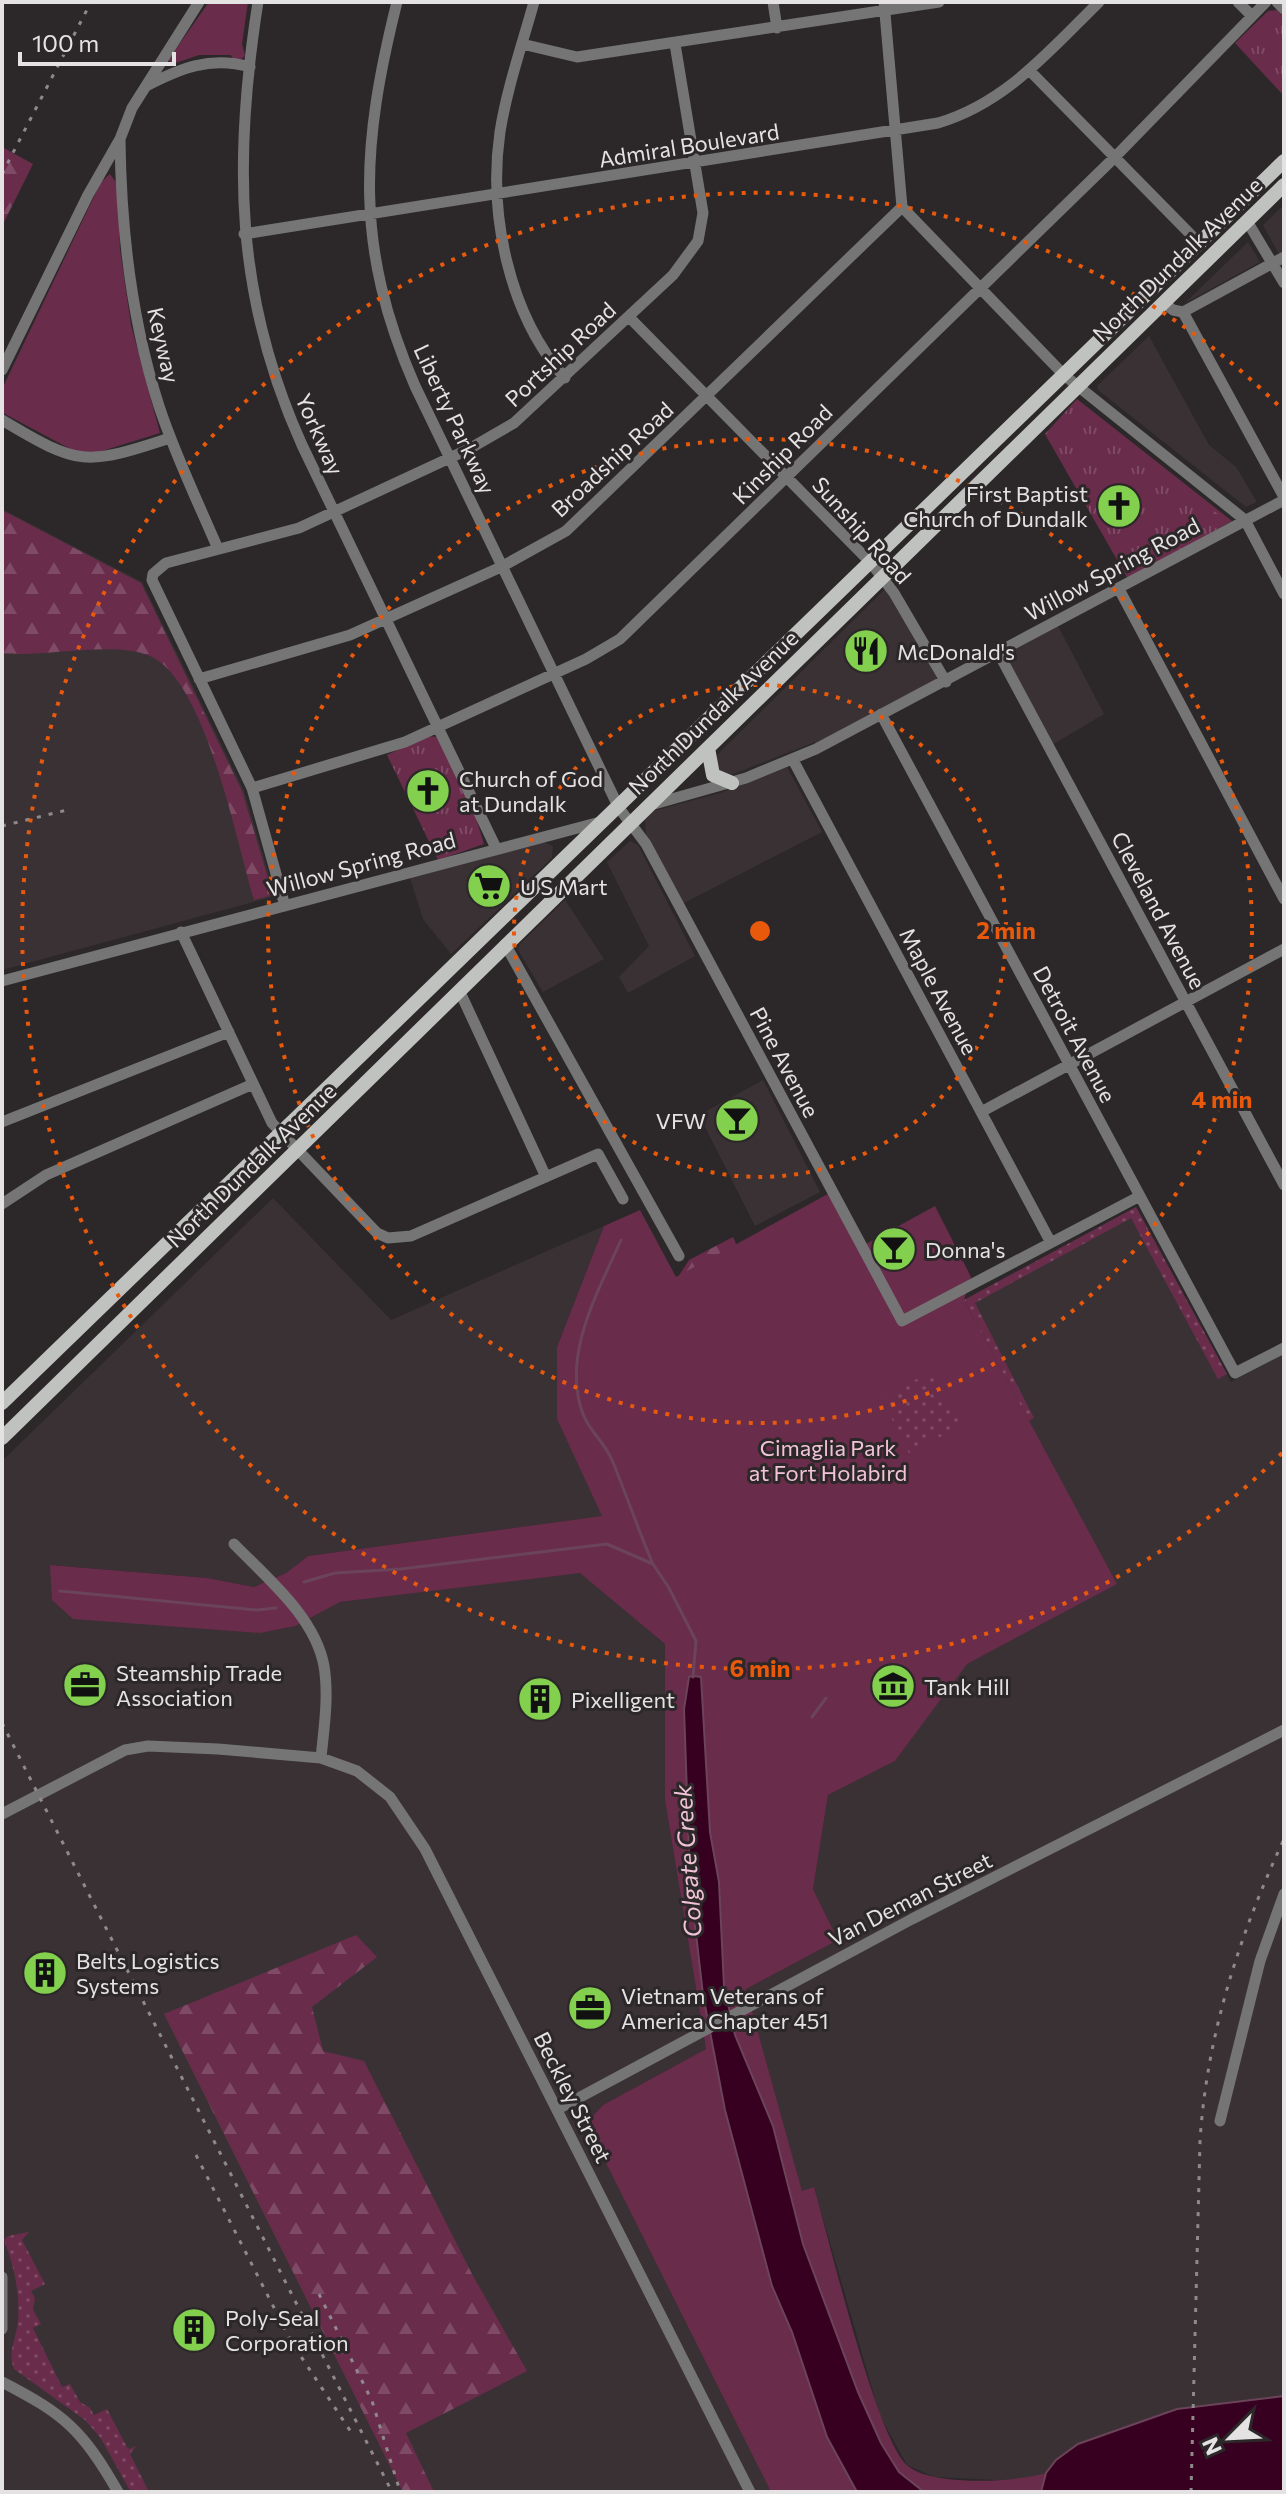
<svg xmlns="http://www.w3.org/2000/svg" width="1286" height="2494" viewBox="0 0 1286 2494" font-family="Commissioner,sans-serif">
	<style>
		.built { fill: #3a3135 }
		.grass { fill: url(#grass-tufts) }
		.forest { fill: url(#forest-firs) }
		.park { fill: #692c4b }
		.garden { fill: url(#garden-dots) }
		.water { fill: #370020; stroke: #6b445a; stroke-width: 2 }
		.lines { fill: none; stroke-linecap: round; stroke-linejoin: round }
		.stream { stroke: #6b445a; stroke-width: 3 }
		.minor { stroke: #747574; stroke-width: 11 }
		.major { stroke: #c0c2bf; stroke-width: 14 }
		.rail { stroke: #8e8a8b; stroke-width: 3; stroke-dasharray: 4 8; stroke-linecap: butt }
		.ring { fill: none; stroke: #e8590c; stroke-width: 4; stroke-dasharray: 4 8 }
		.labels { text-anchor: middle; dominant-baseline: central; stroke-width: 6; stroke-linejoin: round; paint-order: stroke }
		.street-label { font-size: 22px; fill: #e5e2e3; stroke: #2c2829 }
		.poi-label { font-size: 22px; fill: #e5e2e3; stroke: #2c2829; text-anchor: start }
		.park-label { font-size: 22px; fill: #f2c3d7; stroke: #2c2829 }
		.water-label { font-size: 24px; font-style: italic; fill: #f1c2d7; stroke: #2c2829 }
		.centre { fill: #e8590c; stroke: #2c2829; stroke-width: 4 }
		.ring-label { font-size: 24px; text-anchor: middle; font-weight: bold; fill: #e8590c; stroke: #2c2829; stroke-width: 6; stroke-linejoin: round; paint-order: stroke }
	</style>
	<defs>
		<pattern id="grass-tufts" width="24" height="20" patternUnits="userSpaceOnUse" patternTransform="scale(2)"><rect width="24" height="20" fill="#692c4b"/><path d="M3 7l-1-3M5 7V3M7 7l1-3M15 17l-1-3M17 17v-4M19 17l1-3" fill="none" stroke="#7e4a65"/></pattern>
		<pattern id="forest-firs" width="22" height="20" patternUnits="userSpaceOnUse" patternTransform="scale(2)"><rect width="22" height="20" fill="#692c4b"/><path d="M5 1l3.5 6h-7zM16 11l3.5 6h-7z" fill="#7e4a65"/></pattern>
		<pattern id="garden-dots" width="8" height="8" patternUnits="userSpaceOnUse" patternTransform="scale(2)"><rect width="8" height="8" fill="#692c4b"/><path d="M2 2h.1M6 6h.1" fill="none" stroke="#7e4a65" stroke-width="1.8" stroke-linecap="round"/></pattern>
	</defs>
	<rect width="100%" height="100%" fill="#2c2829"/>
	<path class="built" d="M1284,205V251L1279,254L1263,225Z
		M1248,242L1260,262L1185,303Z
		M1149,336L1209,445L1236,467L1257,502L1246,507L1098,390L1097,386Z
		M2,509L142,582L244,791L275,896L2,970Z
		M885,589L940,679L817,745L815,742L731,775L720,773L715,761L718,754Z
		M1058,626L1104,714L1052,745L1004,656Z
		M787,767L822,832L682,904L646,835L645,819L653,811L720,793Z
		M630,841L638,845L695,956L628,993L619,977L649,946L607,862Z
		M544,842L553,846L552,858L451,954L423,919L410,878Z
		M565,900L604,959L543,992L518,950L520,944Z
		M763,1080L820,1192L755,1226L699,1115Z
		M273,1198L391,1320L604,1226L557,1347V1419L603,1516L308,1556L286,1573L254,1587L207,1578L51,1565L319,1611L340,1602L581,1572L665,1644V1800L706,2049L603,2105L591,2126L771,2492H2V1461Z
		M1136,1207L1231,1382L1284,1354V2396L1177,2409L1078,2444L1056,2460L1046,2473L1020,2481L934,2477L907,2465L880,2416L814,2187L802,2192L746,1989L838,1940L813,1889L828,1795L895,1761L966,1664L1116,1584L964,1300Z"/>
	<path class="grass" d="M1277,10L1284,17V96L1235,43L1268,11Z
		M1077,399L1232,521L1128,579L1045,434Z
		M428,736L437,737L474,812L484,844L438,860L387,755Z"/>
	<path class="forest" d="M2,147L33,164L2,226Z
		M1204,503L1223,518L1176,542L1173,532Z
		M2,510L141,583L242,791L273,895L254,900C237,845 206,680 150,656C113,640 43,658 3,653Z
		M733,1237L756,1289L671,1288L689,1260Z
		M356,1935L377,1957L312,2007L323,2051L364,2061L472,2274L527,2371L406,2433L434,2492H403L164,2014Z"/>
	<path class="park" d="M209,2H248L242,44L245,56L240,60L233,59L231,55H199L173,64L168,60Z
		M110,174L118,185L120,250L131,325L160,433L89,455L76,452L3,413L2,389L101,182Z
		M837,1189L866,1244L935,1206L971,1277L964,1300L1117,1584L967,1664L895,1761L828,1795L813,1889L838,1940L746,1989L802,2191L814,2187C829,2238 876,2439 908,2466C933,2487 1017,2482 1046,2473L1041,2492H771L592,2135V2117L603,2105L706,2049L665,1800V1644L580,1573L340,1602L295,1626L260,1633L73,1619L52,1600L50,1565L207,1578L254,1587L286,1573L308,1556L602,1516L557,1419V1347L604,1226L640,1210L676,1277Z"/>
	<path class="garden" d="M1136,1207L1227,1374L1218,1379L1131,1218L975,1303L1034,1418L1029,1421L964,1300Z
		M929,1372L963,1423L910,1455L882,1399Z
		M29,2232L22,2240L45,2284L31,2291L35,2298L33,2310L41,2324L33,2328L62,2387L70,2384L80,2402L90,2408L94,2415L107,2409L128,2449L136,2446L130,2454L149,2492H131L100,2437L85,2420L14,2369C7,2351 17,2338 18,2320C20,2292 14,2266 4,2240L8,2236Z"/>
	<path class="water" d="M693,1676L701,1677L710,1832L719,1882L724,1986L735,2035L773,2126L803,2244L858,2392L881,2443L899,2472L924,2492H857L827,2437L792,2332L772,2286L725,2110L703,1995L690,1880L684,1709L689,1677Z
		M1284,2396V2492H1041L1046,2473L1056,2460L1078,2444L1177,2409Z"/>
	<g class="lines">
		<path class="stream" d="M621,1240C598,1292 561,1356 583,1414C590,1432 605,1443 612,1460C626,1494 638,1529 652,1562
			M304,1582L335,1573L401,1569L607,1544L653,1564L669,1588L696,1641L693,1677
			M60,1591L257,1610L276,1608
			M812,1717L826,1698"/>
		<path class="minor" d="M258,2C233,160 235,297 302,445L496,848
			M397,2C361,146 354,246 415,386L619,808L646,844L902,1321L1140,1196
			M534,2C522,45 507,88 500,132C488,214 509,315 565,378
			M773,2L777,28
			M884,2L902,207
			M1238,2L1252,16
			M1277,2L1284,9
			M522,44L577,57L939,2
			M1029,70L1199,243
			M146,86C181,68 210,56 250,67
			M120,139C121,229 131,319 159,406C175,455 198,502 218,549
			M902,207L1064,375L1245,520L1284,594
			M1247,221L1284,283
			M244,234L938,123C1006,103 1050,50 1099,2
			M1163,302L1173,310L1183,312L1284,257
			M1183,312L1284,497
			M629,317L871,563L894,593L946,682
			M2,370L88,195L120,139L132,108L199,2
			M2,420C79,466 85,466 170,438
			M1119,589L1284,899
			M999,654L1284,1185
			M199,679L350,635L501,567L566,531L902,207
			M881,714L1235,1373L1284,1348
			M793,760L1050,1241
			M252,788L405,742L586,659L620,639L1115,157L1266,2
			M647,806L746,778L816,749L1284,500
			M285,906L252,788L152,580L153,574L166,563L299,528L469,449L514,423L673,275L698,241L703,213L675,44
			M181,932L272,1123L377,1233L388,1238L411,1236L598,1154L623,1199
			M505,944L679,1256
			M2,981L604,821
			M459,990L546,1177
			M981,1112L1284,949
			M2,1122L229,1032
			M2,1204L46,1175L253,1084
			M234,1544C267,1578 315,1617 324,1666C329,1696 324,1728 321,1758
			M2,1814L125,1750L148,1746L218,1749L321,1758L357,1771L390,1797L425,1849L750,2492
			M558,2109L912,1919L1284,1730
			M1220,2121L1260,1961L1284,1894
			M2,2277V2329
			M2,2382C64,2414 83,2430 118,2492"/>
		<path class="major" d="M708,748L713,775L732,783
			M2,1403L1284,161
			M2,1438L1284,185"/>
		<path class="rail" d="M2,174L91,2
			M2,826L71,809
			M2,1723L392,2492
			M196,2155L292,2343L351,2432
			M319,2294L372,2401L399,2488
			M1191,2492L1200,2142C1206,2037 1240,1933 1284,1839"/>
	</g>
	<g class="ring">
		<circle cx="760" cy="931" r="246"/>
		<circle cx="760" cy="931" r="492"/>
		<path d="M1282 1453A738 738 0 1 1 1282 409"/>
	</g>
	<defs>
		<g id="church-disc" transform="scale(2.3)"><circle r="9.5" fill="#83d04e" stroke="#2c2829"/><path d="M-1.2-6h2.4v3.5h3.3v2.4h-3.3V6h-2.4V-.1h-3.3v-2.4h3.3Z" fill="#111"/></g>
		<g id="restaurant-disc" transform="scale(2.3)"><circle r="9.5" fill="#83d04e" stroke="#2c2829"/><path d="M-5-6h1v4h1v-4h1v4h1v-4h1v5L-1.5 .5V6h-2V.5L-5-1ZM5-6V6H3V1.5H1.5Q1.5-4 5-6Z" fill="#111"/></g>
		<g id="supermarket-disc" transform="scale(2.3)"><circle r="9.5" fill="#83d04e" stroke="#2c2829"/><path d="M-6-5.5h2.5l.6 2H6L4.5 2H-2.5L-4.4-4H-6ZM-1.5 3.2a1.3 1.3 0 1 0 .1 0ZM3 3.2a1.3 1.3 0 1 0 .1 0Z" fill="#111"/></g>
		<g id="bar-disc" transform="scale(2.3)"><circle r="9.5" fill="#83d04e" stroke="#2c2829"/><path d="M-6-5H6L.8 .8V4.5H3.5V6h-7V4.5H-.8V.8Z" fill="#111"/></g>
		<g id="office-disc" transform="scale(2.3)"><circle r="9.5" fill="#83d04e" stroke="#2c2829"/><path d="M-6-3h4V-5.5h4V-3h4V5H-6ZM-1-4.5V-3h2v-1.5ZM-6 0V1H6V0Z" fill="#111"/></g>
		<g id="museum-disc" transform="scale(2.3)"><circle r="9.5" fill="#83d04e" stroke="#2c2829"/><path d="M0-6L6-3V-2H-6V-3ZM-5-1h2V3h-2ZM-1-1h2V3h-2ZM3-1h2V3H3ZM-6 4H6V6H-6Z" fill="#111"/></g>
		<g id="building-disc" transform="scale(2.3)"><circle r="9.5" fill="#83d04e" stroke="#2c2829"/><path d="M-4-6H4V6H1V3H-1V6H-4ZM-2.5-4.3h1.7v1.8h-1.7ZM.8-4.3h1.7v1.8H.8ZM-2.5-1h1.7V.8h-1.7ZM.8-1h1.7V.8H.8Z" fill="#111"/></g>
	</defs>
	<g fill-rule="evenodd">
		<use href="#church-disc" x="1119" y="506"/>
		<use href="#restaurant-disc" x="866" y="651"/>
		<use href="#church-disc" x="428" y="791"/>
		<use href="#supermarket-disc" x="489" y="886"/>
		<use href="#bar-disc" x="737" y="1120"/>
		<use href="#bar-disc" x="894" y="1249"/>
		<use href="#office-disc" x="85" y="1685"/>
		<use href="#museum-disc" x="893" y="1686"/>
		<use href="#building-disc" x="540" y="1699"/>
		<use href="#building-disc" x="45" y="1973"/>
		<use href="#office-disc" x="590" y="2008"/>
		<use href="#building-disc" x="194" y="2330"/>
	</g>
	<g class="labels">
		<g class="street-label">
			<text transform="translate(689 145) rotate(-9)">Admiral Boulevard</text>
			<text transform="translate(1177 259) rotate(-44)">North Dundalk Avenue</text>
			<text transform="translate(164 345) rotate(77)">Keyway</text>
			<text transform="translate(560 354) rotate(-43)">Portship Road</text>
			<text transform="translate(455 419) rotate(65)">Liberty Parkway</text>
			<text transform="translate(320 434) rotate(66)">Yorkway</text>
			<text transform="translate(782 454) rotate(-45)">Kinship Road</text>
			<text transform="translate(612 459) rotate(-43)">Broadship Road</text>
			<text transform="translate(862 530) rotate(48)">Sunship Road</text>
			<text transform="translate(1112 569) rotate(-28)">Willow Spring Road</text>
			<text transform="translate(713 712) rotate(-44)">North Dundalk Avenue</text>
			<text transform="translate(361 864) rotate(-15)">Willow Spring Road</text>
			<text transform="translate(1159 910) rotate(62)">Cleveland Avenue</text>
			<text transform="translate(939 991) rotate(62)">Maple Avenue</text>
			<text transform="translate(1075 1034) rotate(62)">Detroit Avenue</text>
			<text transform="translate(785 1062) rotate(62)">Pine Avenue</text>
			<text transform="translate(251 1165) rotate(-44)">North Dundalk Avenue</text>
			<text transform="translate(910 1899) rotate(-27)">Van Deman Street</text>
			<text transform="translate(573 2097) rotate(63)">Beckley Street</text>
		</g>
		<g class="poi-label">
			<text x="1088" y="493" text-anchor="end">First Baptist<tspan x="1088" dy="25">Church of Dundalk</tspan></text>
			<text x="897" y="651">McDonald's</text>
			<text x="459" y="778">Church of God<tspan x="459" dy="25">at Dundalk</tspan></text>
			<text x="520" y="886">U S Mart</text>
			<text x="706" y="1120" text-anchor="end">VFW</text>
			<text x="925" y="1249">Donna's</text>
			<text x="116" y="1672">Steamship Trade<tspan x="116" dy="25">Association</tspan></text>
			<text x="924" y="1686">Tank Hill</text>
			<text x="571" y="1699">Pixelligent</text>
			<text x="76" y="1960">Belts Logistics<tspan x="76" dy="25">Systems</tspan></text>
			<text x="621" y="1995">Vietnam Veterans of<tspan x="621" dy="25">America Chapter 451</tspan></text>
			<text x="225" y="2317">Poly-Seal<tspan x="225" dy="25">Corporation</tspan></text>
		</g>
		<g class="park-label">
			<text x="828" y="1447">Cimaglia Park<tspan x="828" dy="25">at Fort Holabird</tspan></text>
		</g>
		<g class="water-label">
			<text transform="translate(687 1861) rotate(-94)">Colgate Creek</text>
		</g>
	</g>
	<circle cx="760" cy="931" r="12" class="centre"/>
	<g class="ring-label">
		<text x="1006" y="939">2 min</text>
		<text x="1222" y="1108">4 min</text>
		<text x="760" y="1677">6 min</text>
	</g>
	<rect width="1286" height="2494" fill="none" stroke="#e5e2e3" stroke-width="8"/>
	<g transform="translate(1230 2438) rotate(246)" stroke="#2c2829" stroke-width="6" paint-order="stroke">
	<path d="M0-6L14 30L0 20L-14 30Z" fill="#e5e2e3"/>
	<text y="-12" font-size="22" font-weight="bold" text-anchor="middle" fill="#e5e2e3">N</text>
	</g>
	<path d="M20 52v12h154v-12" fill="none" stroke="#e5e2e3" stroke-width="4"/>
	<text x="32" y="52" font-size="24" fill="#e5e2e3" stroke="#2c2829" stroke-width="6" paint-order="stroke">100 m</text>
</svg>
